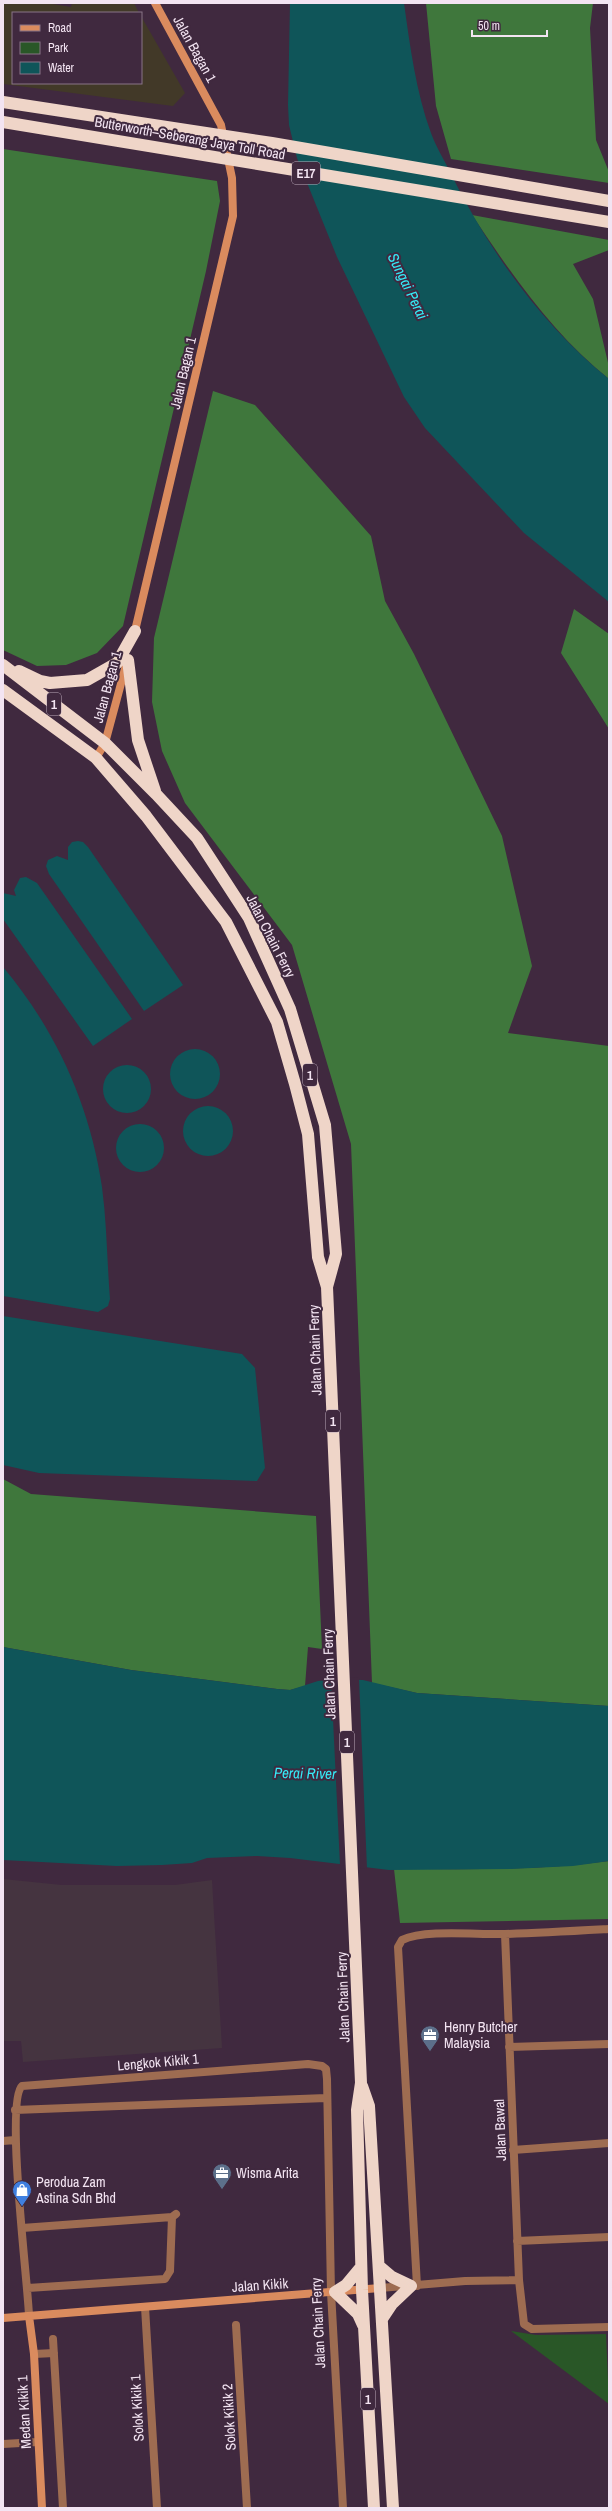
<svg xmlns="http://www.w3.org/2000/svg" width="612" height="2511" viewBox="0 0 612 2511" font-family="'Archivo Narrow',sans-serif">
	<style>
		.industrial { fill: #453440 }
		.education { fill: #423928 }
		.green { fill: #295727 }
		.forest { fill: #3f773c }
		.water { fill: #0f5559 }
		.pier { fill: #40293f }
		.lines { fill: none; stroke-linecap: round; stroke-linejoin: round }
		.street { stroke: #9e6c51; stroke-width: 8 }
		.secondary { stroke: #da8b5e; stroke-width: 8 }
		.highway { stroke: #efd5c8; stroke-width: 12 }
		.highway-bridge { stroke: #efd5c8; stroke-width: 12 }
		.labels { text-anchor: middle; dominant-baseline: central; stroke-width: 4; stroke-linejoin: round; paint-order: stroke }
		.shield { fill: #40293f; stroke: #bdacbc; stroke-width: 1 }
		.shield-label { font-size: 13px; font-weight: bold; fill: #f3e4f2 }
		.street-label { font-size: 14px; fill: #f3e4f2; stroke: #40293f }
		.poi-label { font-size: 14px; fill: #f3e4f2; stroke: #40293f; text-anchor: start }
		.water-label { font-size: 15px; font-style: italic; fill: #34ebf7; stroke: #40293f }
	</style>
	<rect width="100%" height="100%" fill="#40293f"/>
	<path class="industrial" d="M3,1879L62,1885H175L212,1880L222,2048L23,2062L21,2041H3Z"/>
	<path class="education" d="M3,3H47L71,7L72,3H134L139,13H13V83H141V16L185,93L173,106L3,84Z"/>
	<path class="green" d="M511,2331L536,2335L606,2334L609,2404Z"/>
	<path class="forest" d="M426,3H593L590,28L596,140L609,172V183L451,159L436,106Z
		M3,149L217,181L220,201L206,271L123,626L97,653L66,665L37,666L3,650Z
		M472,215L609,240V250L573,264L593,299L609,367V379C553,334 512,275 472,215Z
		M213,391L255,405L371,536L385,601L414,654L502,836L532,966L508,1033L609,1046V1706L417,1693L372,1683L351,1144L292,945L185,803L162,751L152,702L154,638Z
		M574,609L609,634V729L561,653Z
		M3,1479L31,1494L316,1516L322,1649L308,1647L305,1686L290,1690L277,1689L131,1670L3,1647Z
		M609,1861V1919L400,1923L394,1869C466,1869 538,1871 609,1861Z"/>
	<path class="water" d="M290,3H404C410,46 416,92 431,133C436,147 445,161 451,174C489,251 542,325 609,379V602L524,533L425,428L404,397L337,257L297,158L289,125L288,105Z
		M78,841L83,842L88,847L183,985L144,1011L49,874L46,866L48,860L57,856L68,860V847L72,842Z
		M26,877L37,883L132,1019L93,1046L3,919V893L16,896L14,890L20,878Z
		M3,967C56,1030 90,1105 102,1187C107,1224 107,1262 110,1299L108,1306L98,1312L3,1296Z
		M170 1074a25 25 0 1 1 50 0a25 25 0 1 1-50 0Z
		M103 1089a24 24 0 1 1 48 0a24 24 0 1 1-48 0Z
		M183 1131a25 25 0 1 1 50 0a25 25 0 1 1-50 0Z
		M116 1148a24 24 0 1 1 48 0a24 24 0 1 1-48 0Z
		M3,1316L242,1354L255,1368L265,1468L257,1481L39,1473L3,1465Z
		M3,1647L131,1670L277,1689L290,1690L318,1681L336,1679L363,1680L417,1693L609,1706V1861L573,1866L511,1869L389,1870L290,1858L257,1856L207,1858L192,1863L162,1865L117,1866L3,1860Z"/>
	<path class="pier" d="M331,1677L359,1678L367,1869L340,1865Z"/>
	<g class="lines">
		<path class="street" d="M505,1934L519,2280L524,2324L532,2329L609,2327
			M509,2047L609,2044
			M15,2110L326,2098
			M3,2141L15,2140
			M513,2150L609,2143
			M22,2228L172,2217L176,2214
			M517,2241L609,2237
			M417,2286L398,1947L402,1940C426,1929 477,1935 505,1934C540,1933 574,1931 609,1929
			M28,2288L165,2279L170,2271L172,2217
			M380,2288L465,2281L519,2280
			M145,2307L157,2508
			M29,2316C28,2283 5,2101 22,2086L308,2064L322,2066L326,2069L327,2079L331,2292L343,2508
			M236,2325L247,2508
			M53,2339L63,2508
			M34,2354L54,2353
			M3,2444L38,2442"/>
		<path class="secondary" d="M134,635L233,216L232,178L221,125L155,3
			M96,758L105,743L126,665
			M29,2316L34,2354L42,2508
			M3,2318L380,2288"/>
		<path class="highway" d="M128,660L138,740L155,791
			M3,665L105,743L156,794L197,838L249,918L290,1009L325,1125L336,1254L327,1287
			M19,671L40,681L50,683L87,680L117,663L135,631
			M3,690L96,758L146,816L226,922L277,1022L295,1084L308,1134L318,1257L327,1287L361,2083L357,2110L362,2290L374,2508
			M362,2086L369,2106L393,2508
			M379,2266L392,2277L411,2286L392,2304L382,2319
			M361,2267L346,2285L335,2292L358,2314L363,2325"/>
		<path class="highway-bridge" d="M3,102L272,143L609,201
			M3,122L609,222"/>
	</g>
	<defs>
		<g id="office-pin" transform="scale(1)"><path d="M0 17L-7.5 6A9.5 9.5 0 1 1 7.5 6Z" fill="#5c6f8a" stroke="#40293f"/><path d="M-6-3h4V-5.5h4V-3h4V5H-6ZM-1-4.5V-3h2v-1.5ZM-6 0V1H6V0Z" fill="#fff"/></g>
		<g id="shop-pin" transform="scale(1)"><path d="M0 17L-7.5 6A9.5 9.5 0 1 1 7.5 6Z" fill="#3f7fe0" stroke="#40293f"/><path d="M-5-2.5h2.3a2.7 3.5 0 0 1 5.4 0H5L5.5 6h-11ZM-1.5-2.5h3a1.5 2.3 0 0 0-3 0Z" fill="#fff"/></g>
	</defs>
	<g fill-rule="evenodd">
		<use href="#office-pin" x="430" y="2035"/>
		<use href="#office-pin" x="222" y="2173"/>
		<use href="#shop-pin" x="22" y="2190"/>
	</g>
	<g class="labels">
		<g class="shield">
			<rect x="292" y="162" width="28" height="22" rx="3"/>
			<rect x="47" y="693" width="14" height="22" rx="3"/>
			<rect x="303" y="1064" width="14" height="22" rx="3"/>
			<rect x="326" y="1410" width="14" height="22" rx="3"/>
			<rect x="340" y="1731" width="14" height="22" rx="3"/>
			<rect x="361" y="2388" width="14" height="22" rx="3"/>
		</g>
		<g class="shield-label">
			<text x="306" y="173">E17</text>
			<text x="54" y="704">1</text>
			<text x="310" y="1075">1</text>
			<text x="333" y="1421">1</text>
			<text x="347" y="1742">1</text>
			<text x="368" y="2399">1</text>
		</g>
		<g class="street-label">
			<text transform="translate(195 49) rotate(61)">Jalan Bagan 1</text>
			<text transform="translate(190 138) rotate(10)">Butterworth–Seberang Jaya Toll Road</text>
			<text transform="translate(183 373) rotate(-77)">Jalan Bagan 1</text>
			<text transform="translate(107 687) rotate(-75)">Jalan Bagan 1</text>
			<text transform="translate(271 936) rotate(63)">Jalan Chain Ferry</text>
			<text transform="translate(315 1350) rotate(-92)">Jalan Chain Ferry</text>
			<text transform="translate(329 1674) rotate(-92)">Jalan Chain Ferry</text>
			<text transform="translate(343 1997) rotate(-92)">Jalan Chain Ferry</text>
			<text transform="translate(158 2062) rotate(-5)">Lengkok Kikik 1</text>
			<text transform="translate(500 2130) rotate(-92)">Jalan Bawal</text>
			<text transform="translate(260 2285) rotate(-4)">Jalan Kikik</text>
			<text transform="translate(318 2323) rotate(-93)">Jalan Chain Ferry</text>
			<text transform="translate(137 2408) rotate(-93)">Solok Kikik 1</text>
			<text transform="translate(24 2412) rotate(-93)">Medan Kikik 1</text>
			<text transform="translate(229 2417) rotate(-93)">Solok Kikik 2</text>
		</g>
		<g class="poi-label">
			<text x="444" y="2027">Henry Butcher<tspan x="444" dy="16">Malaysia</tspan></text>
			<text x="236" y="2173">Wisma Arita</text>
			<text x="36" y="2182">Perodua Zam<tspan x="36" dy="16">Astina Sdn Bhd</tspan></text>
		</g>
		<g class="water-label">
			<text transform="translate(408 286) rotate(64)">Sungai Perai</text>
			<text transform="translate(305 1773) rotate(1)">Perai River</text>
		</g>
	</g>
	<rect width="612" height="2511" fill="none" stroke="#f3e4f2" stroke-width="8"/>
	<rect x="12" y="12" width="130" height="72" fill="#40293f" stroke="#887487"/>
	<rect x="20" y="25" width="20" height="6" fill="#da8b5e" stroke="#887487"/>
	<text x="48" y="32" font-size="12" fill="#f3e4f2">Road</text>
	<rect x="20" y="42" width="20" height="12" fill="#295727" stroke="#887487"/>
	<text x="48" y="52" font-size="12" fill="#f3e4f2">Park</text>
	<rect x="20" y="62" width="20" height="12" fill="#0f5559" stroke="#887487"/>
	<text x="48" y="72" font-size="12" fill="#f3e4f2">Water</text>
	<path d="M472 30v6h75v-6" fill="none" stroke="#f3e4f2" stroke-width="2"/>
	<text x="478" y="30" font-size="12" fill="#f3e4f2" stroke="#40293f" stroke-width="3" paint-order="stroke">50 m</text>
</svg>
